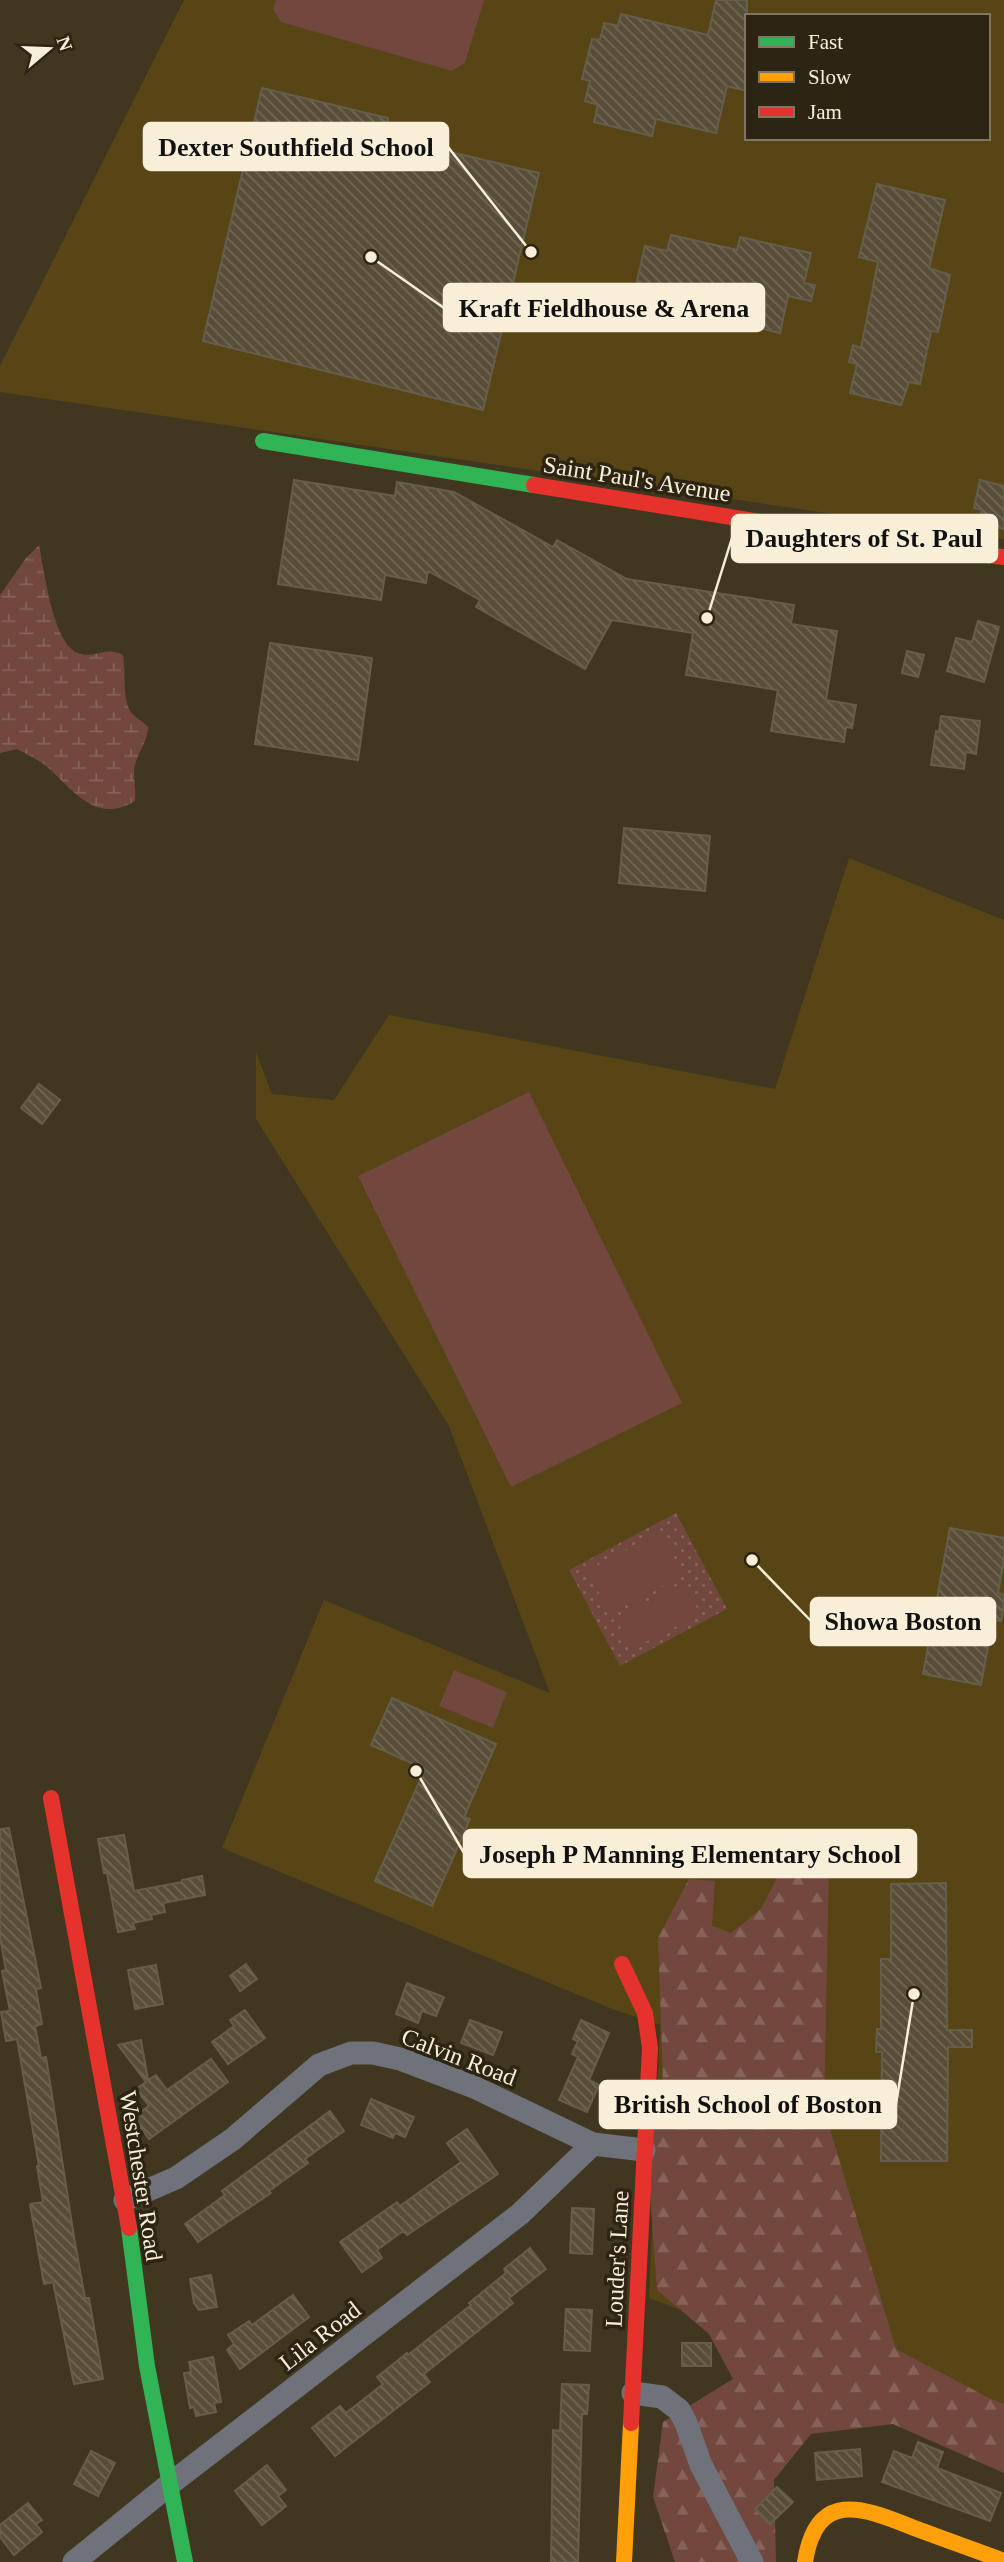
<svg xmlns="http://www.w3.org/2000/svg" width="1004" height="2562" viewBox="0 0 1004 2562" font-family="Georgia,serif">
	<style>
		.built { fill: #574516; fill-rule: evenodd }
		.grass { fill: url(#grass-dots) }
		.forest { fill: url(#forest-firs) }
		.wetland { fill: url(#wetland-marsh) }
		.pitch { fill: #71473e }
		.building { fill: url(#building-back-hatch); stroke: #655e4b; stroke-width: 2 }
		.lines { fill: none; stroke-linecap: round; stroke-linejoin: round }
		.street { stroke: #6f727b; stroke-width: 23 }
		.fast { stroke: #30b455; stroke-width: 16 }
		.slow { stroke: #ff9f0a; stroke-width: 16 }
		.jam { stroke: #e5322d; stroke-width: 16 }
		.labels { text-anchor: middle; dominant-baseline: central; stroke-width: 7; stroke-linejoin: round; paint-order: stroke }
		.street-label { font-size: 24px; fill: #f9efd9; stroke: #2d2514 }
		.leader { fill: none; stroke: #f9efd9; stroke-width: 2.5 }
		.callout-dot { fill: #f9efd9; stroke: #2d2514; stroke-width: 2.5 }
		.callout { fill: #f9efd9; stroke: #f9efd9; stroke-width: 2.5 }
		.callout-label { font-size: 26px; text-anchor: middle; font-weight: bold; fill: #111 }
	</style>
	<defs>
		<pattern id="grass-dots" width="8" height="8" patternUnits="userSpaceOnUse" patternTransform="scale(1.75)"><rect width="8" height="8" fill="#71473e"/><path d="M2 2h.1M6 6h.1" fill="none" stroke="#866259" stroke-width="1.8" stroke-linecap="round"/></pattern>
		<pattern id="forest-firs" width="22" height="20" patternUnits="userSpaceOnUse" patternTransform="scale(1.75)"><rect width="22" height="20" fill="#71473e"/><path d="M5 1l3.5 6h-7zM16 11l3.5 6h-7z" fill="#866259"/></pattern>
		<pattern id="wetland-marsh" width="20" height="14" patternUnits="userSpaceOnUse" patternTransform="scale(1.75)"><rect width="20" height="14" fill="#71473e"/><path d="M1 5h8M5 5V1M11 12h8M15 12V8" fill="none" stroke="#866259"/></pattern>
		<pattern id="building-back-hatch" width="6" height="6" patternUnits="userSpaceOnUse" patternTransform="scale(1.75)"><rect width="6" height="6" fill="#584e38"/><path d="M-1 5l2 2M0 0l6 6M5-1l2 2" fill="none" stroke="#716854"/></pattern>
	</defs>
	<rect width="100%" height="100%" fill="#413721"/>
	<path class="built" d="M184,0H1004V539L0,392V366ZM747,16H988V138H747Z
		M849,858L1004,920V2433L649,2298L660,2025L615,2010L222,1848L324,1600L550,1693L449,1426L256,1119V1052L272,1094L334,1100L389,1015L775,1089Z"/>
	<path class="grass" d="M676,1513L727,1609L620,1666L569,1570Z"/>
	<path class="forest" d="M816,1847L829,1864L824,2109L896,2349L989,2398L1004,2404V2473L893,2424L811,2434L774,2480L776,2562H675L653,2497L663,2422L733,2379L709,2334L657,2290L646,2141L663,2082L658,1938L689,1879L715,1881L712,1926L731,1933L761,1909L789,1854Z"/>
	<path class="wetland" d="M39,545C44,569 53,649 81,654C97,658 106,646 123,655C126,672 122,700 131,712C135,718 143,721 148,727C148,743 135,755 134,771C134,782 136,790 135,801C95,825 74,790 46,766C37,759 27,754 17,749L0,753V595L26,558Z"/>
	<path class="pitch" d="M276,0H484L465,63L452,71L281,22L273,9Z
		M529,1092L682,1403L511,1487L358,1176Z
		M660,1532L683,1575L610,1614L587,1571Z
		M683,1583L700,1614L632,1649L616,1618Z
		M454,1670L507,1692L493,1728L439,1706Z"/>
	<path class="building" d="M716,0H747V91L727,86L716,133L656,119L652,136L594,122L598,105L585,101L590,81L582,79L592,39L600,40L604,23L618,26L621,14L708,35Z
		M262,88L388,118L386,128L410,134L408,142L539,173L483,410L203,341Z
		M877,184L945,200L929,268L950,275L938,332L931,331L920,384L909,382L901,405L850,393L857,364L849,362L853,345L861,348L878,262L859,257Z
		M671,235L737,250L740,237L811,253L804,283L815,285L811,301L788,296L780,333L733,322L735,312L635,289L645,246L667,251Z
		M294,480L395,496L397,482L454,492L553,547L557,540L627,579L794,605L791,624L837,631L826,700L856,705L852,728L846,727L844,742L771,731L778,690L686,675L693,633L612,620L585,669L476,607L480,600L428,571L426,583L385,575L381,600L278,584Z
		M980,480L1004,486V529L979,523L982,510L974,508Z
		M978,621L999,627L984,682L947,671L956,638L972,642Z
		M270,643L372,658L358,760L255,744Z
		M907,651L924,655L918,677L902,673Z
		M941,716L980,721L976,754L966,752L964,769L931,765L936,731L939,732Z
		M624,828L710,836L705,891L619,883Z
		M39,1084L60,1100L42,1124L21,1108Z
		M950,1528L1004,1538V1559L998,1593L1004,1595V1604L1001,1621L993,1620L981,1685L923,1674Z
		M392,1698L496,1744L464,1817L470,1819L432,1906L375,1881L425,1769L371,1745Z
		M9,1828L41,1988L36,1989L42,2024L35,2026L41,2058L46,2057L74,2237L85,2298H89L103,2379L74,2384L53,2282L44,2284L30,2204L43,2202L37,2166H39L17,2039L6,2041L1,2012L10,2011L2,1971L6,1970L0,1937V1829Z
		M124,1835L134,1891L182,1882V1880L202,1876L205,1895L163,1903L165,1912L151,1915L152,1919L133,1923L135,1929L118,1932L107,1873H104L98,1839Z
		M946,1883L947,2030H972V2047H948L947,2161H881L882,2052H876L877,2029H881V1959H891V1884Z
		M246,1964L257,1979L240,1991L230,1976Z
		M156,1965L163,2004L135,2009L128,1970Z
		M407,1983L444,1997L436,2016L422,2011L418,2023L396,2014Z
		M245,2010L265,2038L228,2064L212,2042L234,2026L230,2020Z
		M470,2020L502,2032L493,2055L461,2043Z
		M581,2020L609,2033L589,2080L599,2085L587,2112L559,2100L578,2057L572,2054L578,2041L573,2039Z
		M141,2040L148,2080L156,2075L167,2090L211,2059L228,2082L149,2139L133,2117L149,2106L136,2089L146,2082L118,2045Z
		M371,2099L414,2117L405,2137L395,2133L393,2138L361,2125Z
		M330,2111L344,2131L305,2159L308,2163L269,2191L271,2193L198,2242L185,2224L225,2195L222,2191Z
		M467,2129L498,2174L407,2235L403,2231L377,2250L382,2258L362,2272L340,2242L397,2202L400,2206L461,2162L447,2143Z
		M572,2208L594,2209L592,2254L570,2253Z
		M530,2248L546,2269L509,2298L513,2303L424,2374L430,2382L335,2456L312,2428L340,2406L346,2413L383,2384L377,2377L407,2353L408,2355L471,2305L469,2303L506,2273L504,2269Z
		M211,2275L217,2307L199,2310L194,2303L190,2279Z
		M293,2295L309,2317L240,2369L227,2350L234,2344L228,2335L249,2321L252,2325Z
		M566,2309L592,2310L590,2351L564,2350Z
		M682,2343H711V2366H682Z
		M213,2357L221,2402L214,2403L216,2412L196,2416L194,2407L190,2408L184,2373L191,2372L189,2362Z
		M562,2384L589,2385L587,2414H582L578,2562H551L553,2430L560,2431Z
		M918,2442L943,2452L937,2468L1001,2493L990,2521L882,2482L894,2451L912,2458Z
		M860,2449L862,2476L817,2480L815,2453Z
		M91,2451L115,2463L98,2496L74,2484Z
		M267,2465L286,2490L278,2496L286,2506L262,2525L235,2491Z
		M777,2487L793,2502L770,2524L755,2509Z
		M28,2503L42,2520L36,2524L42,2532L14,2555L0,2537V2525Z"/>
	<g class="lines">
		<path class="street" d="M125,2200L176,2178L233,2139L319,2065L351,2053H373L400,2059L474,2087L593,2144L644,2150
			M633,2393L662,2397L679,2410L686,2423L701,2465L752,2562
			M74,2562L170,2484L520,2214L593,2144"/>
		<path class="fast" d="M263,441L534,485
			M129,2228L147,2366L185,2562"/>
		<path class="slow" d="M624,2562L631,2423
			M805,2562C817,2485 868,2510 917,2529C946,2540 975,2550 1004,2561"/>
		<path class="jam" d="M534,485L908,546L1004,557
			M51,1798L129,2228
			M622,1964L645,2013L650,2048L631,2423"/>
	</g>
	<g class="labels">
		<g class="street-label">
			<text transform="translate(637 479) rotate(9)">Saint Paul's Avenue</text>
			<text transform="translate(459 2057) rotate(21)">Calvin Road</text>
			<text transform="translate(141 2176) rotate(81)">Westchester Road</text>
			<text transform="translate(617 2259) rotate(-87)">Louder's Lane</text>
			<text transform="translate(320 2336) rotate(-38)">Lila Road</text>
		</g>
	</g>
	<path class="leader" d="M531 252L448 147M371 257L444 308M707 618L732 538M752 1560L811 1621M416 1771L464 1853M914 1994L896 2104"/>
	<g class="callout-dot">
		<circle cx="531" cy="252" r="7"/>
		<circle cx="371" cy="257" r="7"/>
		<circle cx="707" cy="618" r="7"/>
		<circle cx="752" cy="1560" r="7"/>
		<circle cx="416" cy="1771" r="7"/>
		<circle cx="914" cy="1994" r="7"/>
	</g>
	<g class="callout">
		<rect x="144" y="123" width="304" height="47" rx="7"/>
		<rect x="444" y="284" width="320" height="47" rx="7"/>
		<rect x="732" y="515" width="265" height="47" rx="7"/>
		<rect x="811" y="1598" width="184" height="47" rx="7"/>
		<rect x="464" y="1830" width="452" height="47" rx="7"/>
		<rect x="600" y="2081" width="296" height="47" rx="7"/>
	</g>
	<g class="callout-label">
		<text x="296" y="156">Dexter Southfield School</text>
		<text x="604" y="317">Kraft Fieldhouse &amp; Arena</text>
		<text x="864" y="547">Daughters of St. Paul</text>
		<text x="903" y="1630">Showa Boston</text>
		<text x="690" y="1863">Joseph P Manning Elementary School</text>
		<text x="748" y="2113">British School of Boston</text>
	</g>
	<rect x="745" y="14" width="245" height="126" fill="#2d2514" stroke="#7f7663" stroke-width="2"/>
	<rect x="759" y="37" width="35" height="10" fill="#30b455" stroke="#7f7663" stroke-width="2"/>
	<text x="808" y="49" font-size="21" fill="#f9efd9">Fast</text>
	<rect x="759" y="72" width="35" height="10" fill="#ff9f0a" stroke="#7f7663" stroke-width="2"/>
	<text x="808" y="84" font-size="21" fill="#f9efd9">Slow</text>
	<rect x="759" y="107" width="35" height="10" fill="#e5322d" stroke="#7f7663" stroke-width="2"/>
	<text x="808" y="119" font-size="21" fill="#f9efd9">Jam</text>
	<g transform="translate(49 49) rotate(71)" stroke="#2d2514" stroke-width="5" paint-order="stroke">
	<path d="M0-5L12 26L0 18L-12 26Z" fill="#f9efd9"/>
	<text y="-10" font-size="19" font-weight="bold" text-anchor="middle" fill="#f9efd9">N</text>
	</g>
</svg>
